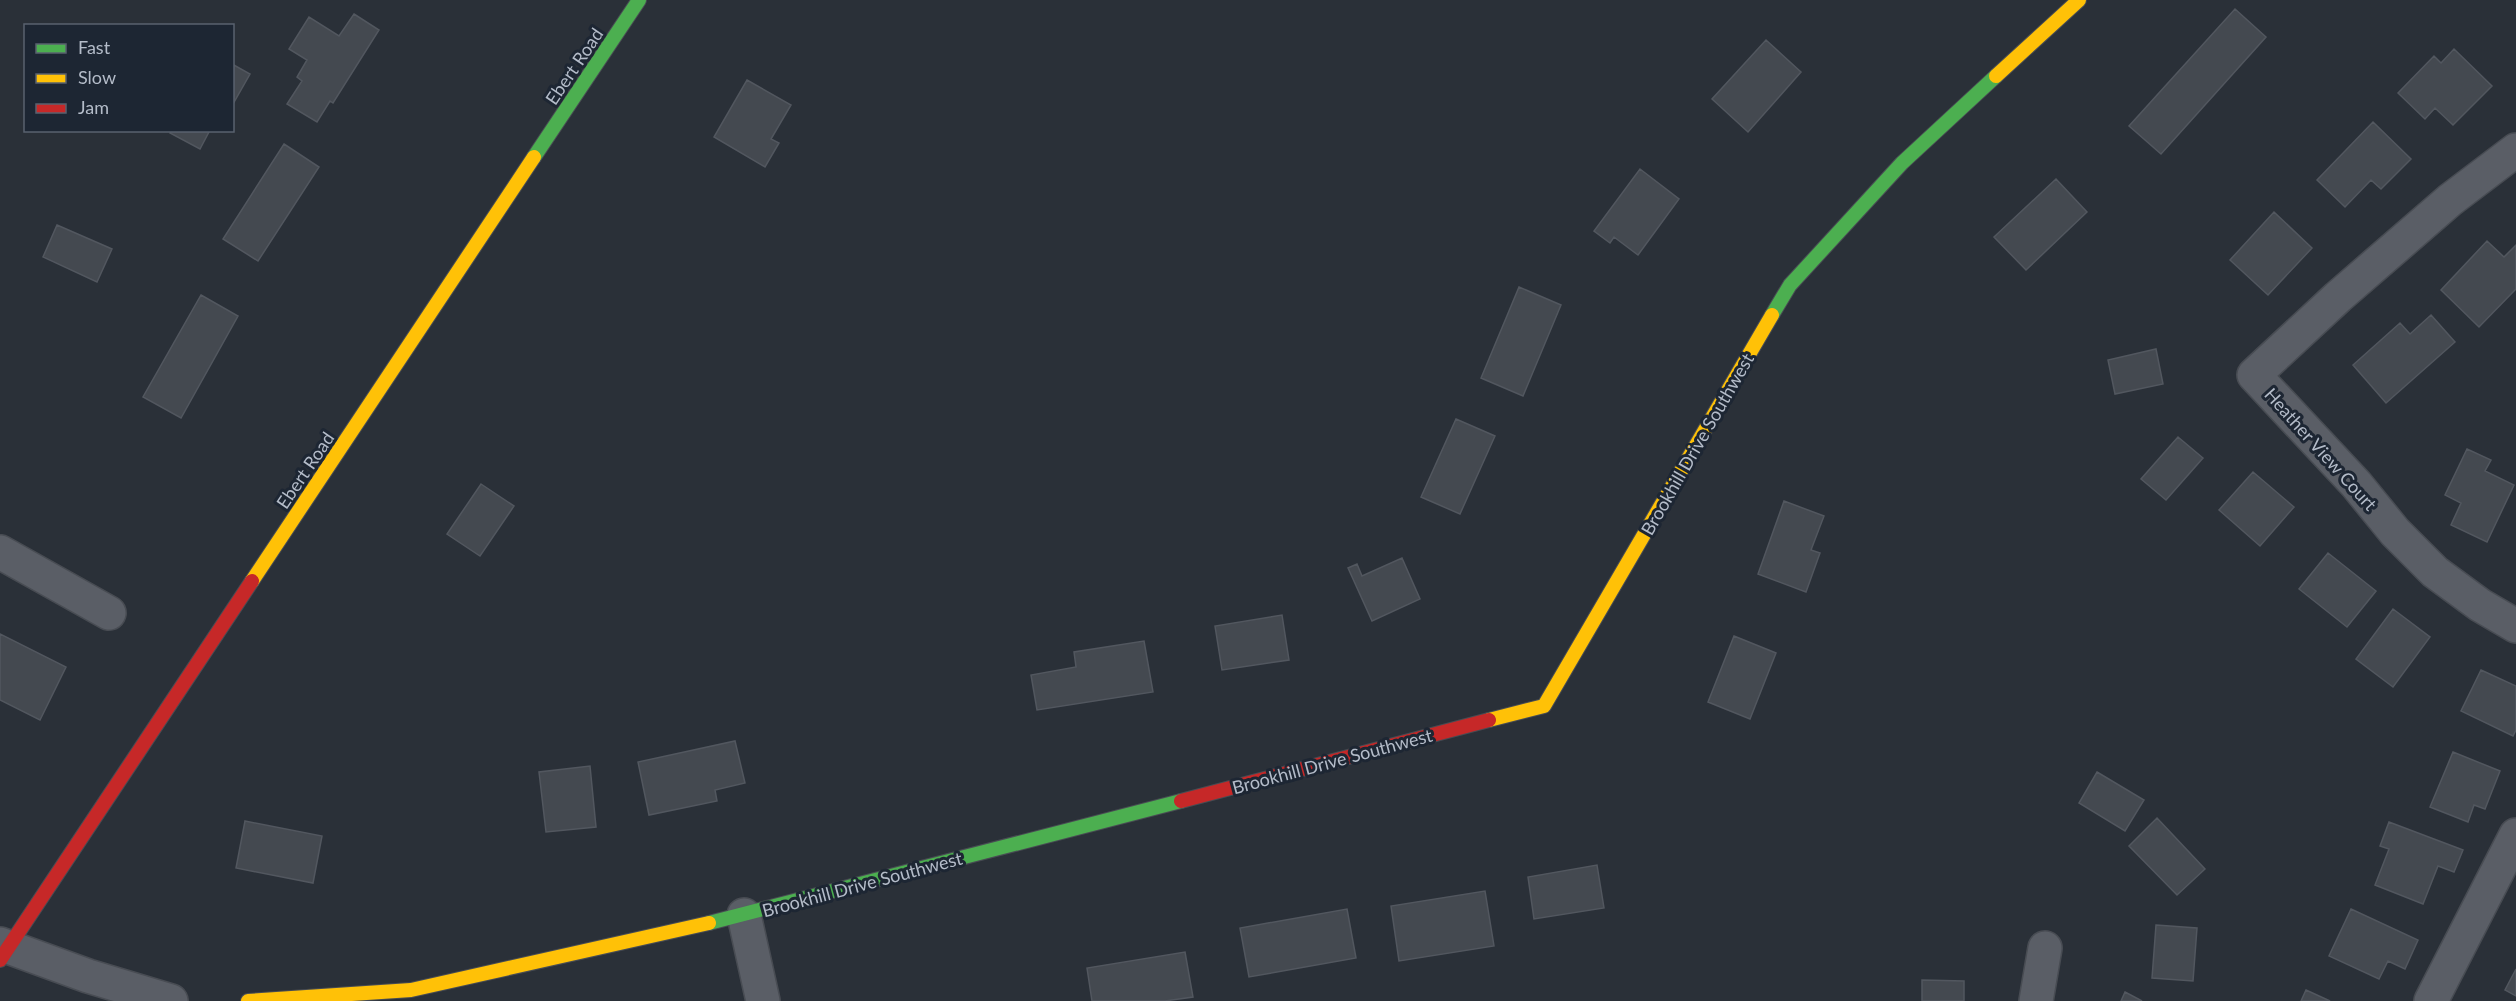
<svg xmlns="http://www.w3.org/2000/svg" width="2516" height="1001" viewBox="0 0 2516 1001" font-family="Lato,sans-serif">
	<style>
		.building { fill: #444950; stroke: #52575f; stroke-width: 1.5 }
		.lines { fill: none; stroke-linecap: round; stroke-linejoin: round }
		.street-casing { stroke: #484c53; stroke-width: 36 }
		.fast-casing { stroke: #484c53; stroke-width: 16 }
		.slow-casing { stroke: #484c53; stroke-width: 16 }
		.jam-casing { stroke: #484c53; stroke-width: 16 }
		.street { stroke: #5a5e66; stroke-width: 33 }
		.fast { stroke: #4caf50; stroke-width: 14 }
		.slow { stroke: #ffc107; stroke-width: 14 }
		.jam { stroke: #c62828; stroke-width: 14 }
		.labels { text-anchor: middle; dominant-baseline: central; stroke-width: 6; stroke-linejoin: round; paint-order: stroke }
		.street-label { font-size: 18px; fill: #b4bcc9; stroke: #1d2633 }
	</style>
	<rect width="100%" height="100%" fill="#2a3038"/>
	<path class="building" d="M2235,9L2266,37L2161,154L2129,126Z
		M354,14L379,30L333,103L330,101L317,122L287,104L302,81L297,77L307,60L289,49L309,17L339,36Z
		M1766,40L1801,72L1748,132L1712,99Z
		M2454,49L2492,86L2453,125L2435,108L2425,119L2398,93L2434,56L2441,63Z
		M232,64L250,74L233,104H232Z
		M747,80L791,105L771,139L779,143L765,167L714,137Z
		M2373,122L2411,159L2381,189L2371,180L2345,207L2317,180Z
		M172,130H210L200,149L170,133Z
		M284,144L319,167L258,261L223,239Z
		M1640,169L1679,199L1638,255L1614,237L1610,243L1594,231Z
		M2056,179L2087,212L2026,270L1994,237Z
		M2274,212L2312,248L2268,295L2230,260Z
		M57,225L112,249L97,282L43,257Z
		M2487,241L2504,257L2516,245V289L2479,327L2441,290Z
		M1519,287L1561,305L1523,396L1481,378Z
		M201,295L238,316L181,418L143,397Z
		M2431,315L2455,342L2386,403L2353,365L2400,323L2410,334Z
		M2156,349L2163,384L2115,394L2108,360Z
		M1456,419L1495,436L1460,514L1421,497Z
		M2178,437L2203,458L2166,500L2141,479Z
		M2467,449L2491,460L2485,471L2514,485L2487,542L2451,525L2461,503L2445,495Z
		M2253,472L2294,507L2260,546L2219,510Z
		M481,484L514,506L480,556L447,534Z
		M1784,501L1824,516L1811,550L1820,553L1806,592L1758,574Z
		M2328,553L2376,591L2347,627L2299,589Z
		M1402,558L1420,599L1372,621L1348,568L1357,564L1362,576Z
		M2393,609L2430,637L2393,687L2356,659Z
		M1282,615L1289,660L1222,670L1215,626Z
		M0,634L66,667L40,720L0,700Z
		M1734,636L1776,653L1750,719L1708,702Z
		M1144,641L1153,692L1037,710L1031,675L1076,667L1074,652Z
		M2481,670L2516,686V730L2513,736L2461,711Z
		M735,741L745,783L715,790L717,801L649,815L638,762Z
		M2453,752L2500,771L2485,809L2474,805L2468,822L2430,807Z
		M590,766L596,827L546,832L539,772Z
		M2097,772L2144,800L2125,831L2079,803Z
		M2157,818L2205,869L2177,895L2129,846Z
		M245,821L322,836L313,883L236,868Z
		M2389,822L2463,850L2454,872L2438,866L2423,904L2375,885L2389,849L2380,846Z
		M1597,865L1604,908L1534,919L1528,877Z
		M1485,891L1494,946L1399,961L1391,906Z
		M1347,909L1356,958L1249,977L1240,928Z
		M2351,909L2418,940L2405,969L2388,961L2379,979L2329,956Z
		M2156,925L2197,928L2193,981L2152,978Z
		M1185,952L1193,997L1165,1001H1092L1087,968Z
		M2516,969V996L2505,990Z
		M1922,980L1964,981V1001H1922Z
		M2306,990L2330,1001H2301Z
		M2125,992L2142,1001H2121Z"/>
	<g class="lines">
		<g class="street-casing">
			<path id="street" d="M2516,150L2450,200L2338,297L2254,375L2356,484L2395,532L2435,572L2480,605L2516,626
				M0,552L109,613
				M744,915L763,1001
				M0,944L88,976L171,1001
				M2036,1001L2045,948
				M2431,1001L2516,835"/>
		</g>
		<g class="fast-casing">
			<path id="fast" d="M534,157L639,0
				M1772,315L1790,285L1902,163L1996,76
				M709,923L1181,801"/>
		</g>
		<g class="slow-casing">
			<path id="slow" d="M1996,76L2079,0
				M252,581L534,157
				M1489,720L1544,706L1772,315
				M248,1001L411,990L709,923"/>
		</g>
		<g class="jam-casing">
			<path id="jam" d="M1181,801L1489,720
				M0,960L252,581"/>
		</g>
		<use href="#street" class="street"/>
		<use href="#fast" class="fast"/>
		<use href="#slow" class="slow"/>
		<use href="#jam" class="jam"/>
	</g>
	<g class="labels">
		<g class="street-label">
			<text transform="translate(574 66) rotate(-56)">Ebert Road</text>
			<text transform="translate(1697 444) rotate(-60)">Brookhill Drive Southwest</text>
			<text transform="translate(2321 449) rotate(48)">Heather View Court</text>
			<text transform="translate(305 470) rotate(-56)">Ebert Road</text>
			<text transform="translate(1332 761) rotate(-15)">Brookhill Drive Southwest</text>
			<text transform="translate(862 884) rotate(-15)">Brookhill Drive Southwest</text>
		</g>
	</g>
	<rect x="24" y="24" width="210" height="108" fill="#1d2633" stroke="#59626f" stroke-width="1.5"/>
	<rect x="36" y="44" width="30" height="9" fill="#4caf50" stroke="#59626f" stroke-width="1.5"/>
	<text x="78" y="54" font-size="18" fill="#b4bcc9">Fast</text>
	<rect x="36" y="74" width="30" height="9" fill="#ffc107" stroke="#59626f" stroke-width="1.5"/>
	<text x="78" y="84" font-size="18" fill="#b4bcc9">Slow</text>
	<rect x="36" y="104" width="30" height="9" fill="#c62828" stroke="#59626f" stroke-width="1.5"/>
	<text x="78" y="114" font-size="18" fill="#b4bcc9">Jam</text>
</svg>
